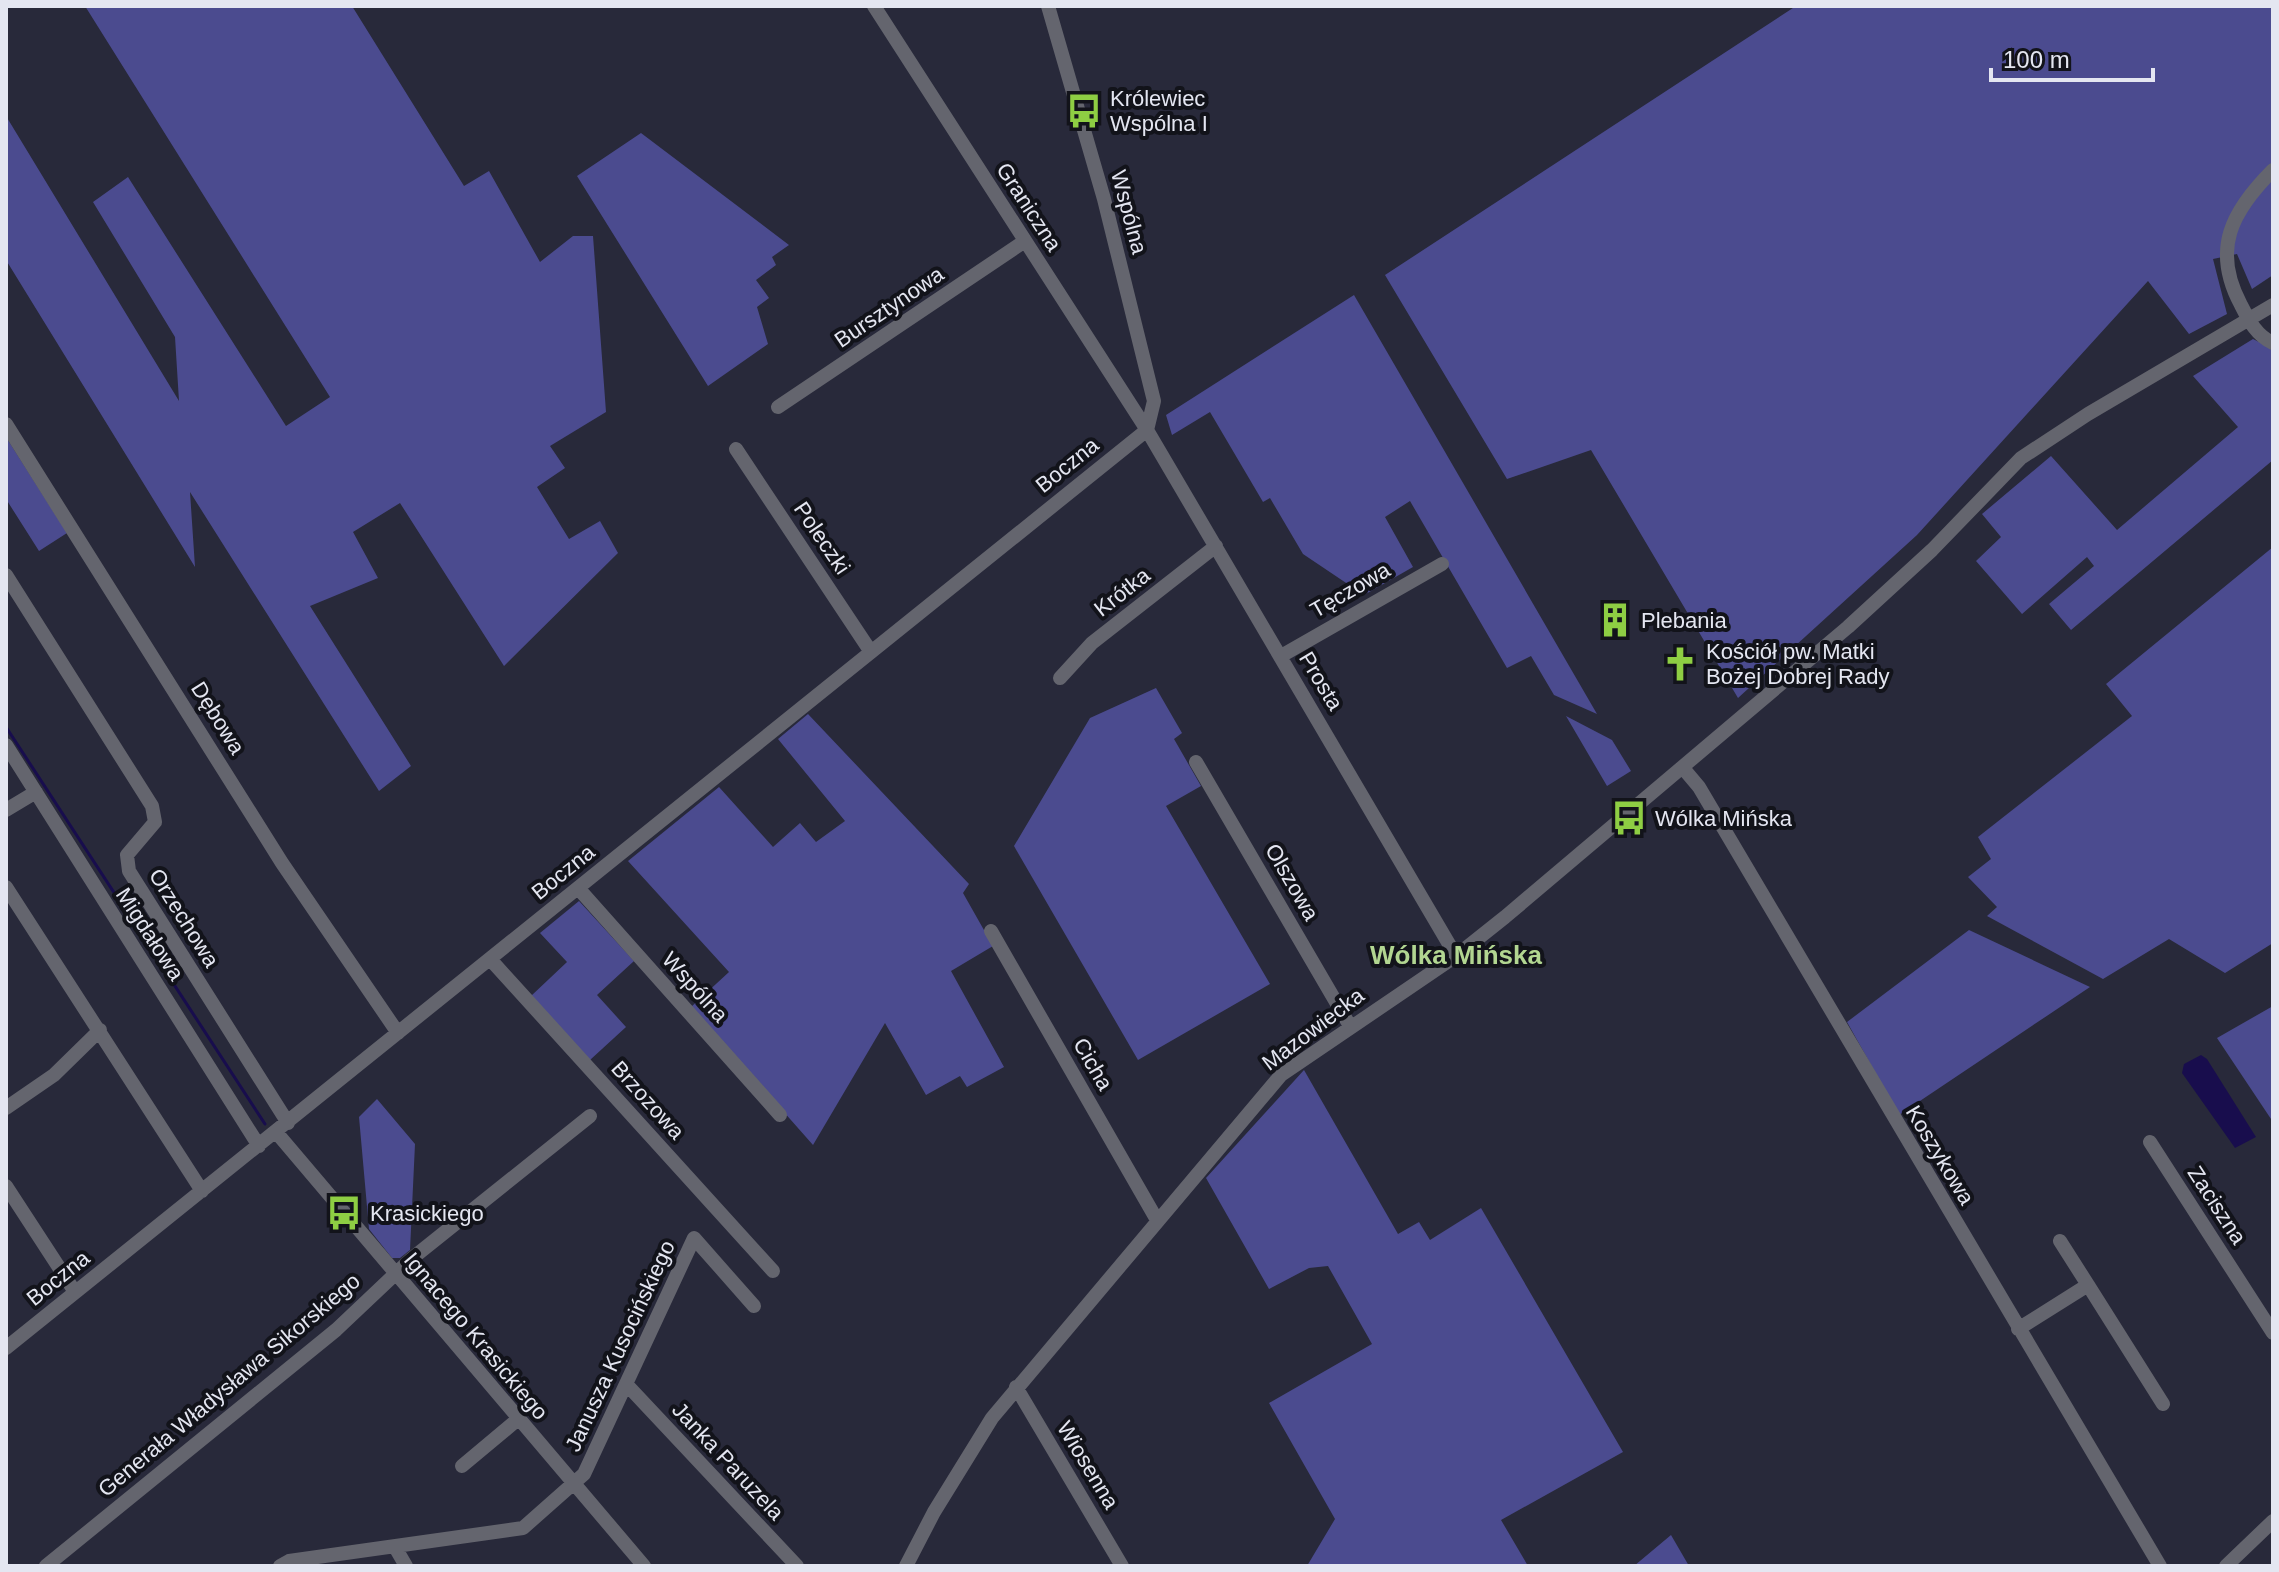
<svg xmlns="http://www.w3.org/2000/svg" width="2279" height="1572" viewBox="0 0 2279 1572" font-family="Arial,sans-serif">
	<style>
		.forest { fill: #4b4b8f }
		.water { fill: #180d4d }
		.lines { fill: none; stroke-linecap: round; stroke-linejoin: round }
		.stream { stroke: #180d4d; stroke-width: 3 }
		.minor { stroke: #64656e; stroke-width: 14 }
		.labels { text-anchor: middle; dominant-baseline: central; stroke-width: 8; stroke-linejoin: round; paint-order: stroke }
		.poi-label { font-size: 22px; fill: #e4e6f1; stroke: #12131a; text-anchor: start }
		.street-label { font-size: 22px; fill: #e4e6f1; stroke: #12131a }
		.quarter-label { font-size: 26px; font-weight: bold; fill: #b2d691; stroke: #12131a }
	</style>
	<rect width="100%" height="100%" fill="#28293a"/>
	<path class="forest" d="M85,6H352L464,186L489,171L540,262L573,236H593L606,412L550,446L565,468L537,487L569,539L600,521L618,553L504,666L400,503L353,532L378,578L310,606L411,766L379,791L190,492L195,567L6,260V116L179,401L175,337L93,202L128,177L286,426L330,397Z
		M1796,6H2273V275L2252,289L2237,254L2213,259L2227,314L2189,334L2148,281L1917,535L1738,698L1591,450L1507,479L1385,275Z
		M641,133L789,245L772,257L776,265L756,280L769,298L757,307L768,344L708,386L577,176Z
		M1354,295L1597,714L1554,695L1531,656L1507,668L1410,501L1385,517L1413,567L1364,595L1303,554L1270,498L1263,502L1210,412L1172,435L1166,415Z
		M2253,339L2273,349V460L2071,630L2049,604L2094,566L2087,557L2022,614L1976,561L2001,537L1982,514L2051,456L2117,530L2238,427L2193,376Z
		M6,437L67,533L39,551L6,499Z
		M2273,547V943L2225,973L2169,939L2103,979L1987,916L1997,907L1968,877L1991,859L1978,837L2132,716L2106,684Z
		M1156,688L1182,733L1174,739L1201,786L1166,806L1270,984L1138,1060L1014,846L1090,718Z
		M808,714L969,884L963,893L993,946L951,971L1004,1067L967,1087L960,1076L926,1095L885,1023L813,1145L691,1007L729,972L628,861L719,787L773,847L800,823L816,842L845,821L778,739Z
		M1566,716L1612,740L1631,771L1607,786Z
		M579,901L634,961L597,995L626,1027L590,1060L531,996L567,962L540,933Z
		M1969,930L2090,987L1899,1115L1847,1022Z
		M2273,1006V1122L2217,1038Z
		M1304,1070L1398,1234L1419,1222L1430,1240L1481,1208L1623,1452L1501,1520L1528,1566H1307L1335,1519L1269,1403L1372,1344L1328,1266L1309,1268L1269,1289L1206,1178Z
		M377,1099L415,1144L410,1250L400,1258H392L369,1229L359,1117Z
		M1671,1535L1689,1566H1634Z"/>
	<path class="water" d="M2201,1055L2207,1059L2256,1137L2235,1148L2182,1073L2184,1064Z"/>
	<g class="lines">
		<path class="stream" d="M6,727L265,1124"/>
		<path class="minor" d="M874,6L1147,430L1456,956
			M2273,170C2232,211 2211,249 2241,305C2249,321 2257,336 2273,343
			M778,407L1025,241
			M6,424L282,863L398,1033
			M736,449L871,652
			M6,575L152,806L155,822L127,855L129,871L288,1123
			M1281,656L1442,564
			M1060,678L1092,643L1216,546
			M6,745L259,1146
			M1196,762L1350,1026
			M1683,768L1699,787L2160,1566
			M6,810L36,792
			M6,887L202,1191
			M578,888L780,1115
			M991,931L1157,1220
			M490,959L773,1271
			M6,1108L54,1075L100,1030
			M276,1132L644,1566
			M2150,1142L2273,1333
			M6,1186L75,1292
			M2088,1285L2163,1404
			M2018,1329L2088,1285L2060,1241
			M6,1348L1147,430L1154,401L1104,199L1048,6
			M628,1386L797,1566
			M1016,1387L1122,1566
			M462,1466L517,1420
			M395,1547L406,1566
			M46,1566L336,1330L410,1260L590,1116
			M280,1566L289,1561L523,1528L584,1474L694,1238L754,1306
			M906,1566L934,1512L992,1418L1281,1075L1456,956L1505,917L1848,627L1932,550L2021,458L2088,414L2273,305
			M2226,1566L2273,1521"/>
	</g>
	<defs>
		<g id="bus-bare" transform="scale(2.76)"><path d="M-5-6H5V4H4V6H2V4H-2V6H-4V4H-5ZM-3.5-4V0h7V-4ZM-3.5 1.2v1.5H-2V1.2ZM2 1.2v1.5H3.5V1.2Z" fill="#8ece43" stroke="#12131a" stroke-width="2.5" paint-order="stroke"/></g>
		<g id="building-bare" transform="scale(2.76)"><path d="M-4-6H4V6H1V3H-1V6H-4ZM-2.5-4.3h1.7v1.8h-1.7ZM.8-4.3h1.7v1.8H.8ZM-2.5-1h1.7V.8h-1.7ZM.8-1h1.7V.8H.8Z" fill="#8ece43" stroke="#12131a" stroke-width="2.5" paint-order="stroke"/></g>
		<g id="church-bare" transform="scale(2.76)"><path d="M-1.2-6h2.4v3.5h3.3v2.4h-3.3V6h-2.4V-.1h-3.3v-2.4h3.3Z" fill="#8ece43" stroke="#12131a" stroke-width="2.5" paint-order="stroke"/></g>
	</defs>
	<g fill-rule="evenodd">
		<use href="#bus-bare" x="1084" y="111"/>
		<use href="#building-bare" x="1615" y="620"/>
		<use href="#church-bare" x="1680" y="664"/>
		<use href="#bus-bare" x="1629" y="818"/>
		<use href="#bus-bare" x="344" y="1213"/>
	</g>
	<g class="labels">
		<g class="poi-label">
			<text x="1110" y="98">Królewiec<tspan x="1110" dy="25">Wspólna I</tspan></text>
			<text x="1641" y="620">Plebania</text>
			<text x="1706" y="651">Kościół pw. Matki<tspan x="1706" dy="25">Bożej Dobrej Rady</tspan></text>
			<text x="1655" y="818">Wólka Mińska</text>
			<text x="370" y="1213">Krasickiego</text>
		</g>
		<g class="street-label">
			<text transform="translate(1029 207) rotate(57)">Graniczna</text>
			<text transform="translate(1129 212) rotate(75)">Wspólna</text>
			<text transform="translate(889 307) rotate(-34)">Bursztynowa</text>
			<text transform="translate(1067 465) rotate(-39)">Boczna</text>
			<text transform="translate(822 538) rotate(56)">Poleczki</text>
			<text transform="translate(1350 590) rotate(-30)">Tęczowa</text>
			<text transform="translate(1122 592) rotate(-38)">Krótka</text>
			<text transform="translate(1321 681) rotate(59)">Prosta</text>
			<text transform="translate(218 718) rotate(58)">Dębowa</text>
			<text transform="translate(563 872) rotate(-39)">Boczna</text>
			<text transform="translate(1292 882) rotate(60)">Olszowa</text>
			<text transform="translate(184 918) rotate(58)">Orzechowa</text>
			<text transform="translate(150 934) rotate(57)">Migdałowa</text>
			<text transform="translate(695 987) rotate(48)">Wspólna</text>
			<text transform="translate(1313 1029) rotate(-37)">Mazowiecka</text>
			<text transform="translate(1093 1064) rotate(60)">Cicha</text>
			<text transform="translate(648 1100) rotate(48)">Brzozowa</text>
			<text transform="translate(1940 1155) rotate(59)">Koszykowa</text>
			<text transform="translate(2217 1205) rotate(57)">Zaciszna</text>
			<text transform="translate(58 1278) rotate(-39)">Boczna</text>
			<text transform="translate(476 1336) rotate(50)">Ignacego Krasickiego</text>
			<text transform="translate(620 1346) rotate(-65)">Janusza Kusocińskiego</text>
			<text transform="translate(229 1385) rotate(-40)">Generała Władysława Sikorskiego</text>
			<text transform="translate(728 1461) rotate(47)">Janka Paruzela</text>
			<text transform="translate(1088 1465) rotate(59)">Wiosenna</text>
		</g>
		<g class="quarter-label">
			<text x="1456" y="955">Wólka Mińska</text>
		</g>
	</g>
	<rect width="2279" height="1572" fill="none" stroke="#e4e6f1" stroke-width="16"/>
	<path d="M1991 68v12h162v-12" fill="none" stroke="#e4e6f1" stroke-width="4"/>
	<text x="2003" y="68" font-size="24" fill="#e4e6f1" stroke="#12131a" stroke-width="6" paint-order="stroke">100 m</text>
</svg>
